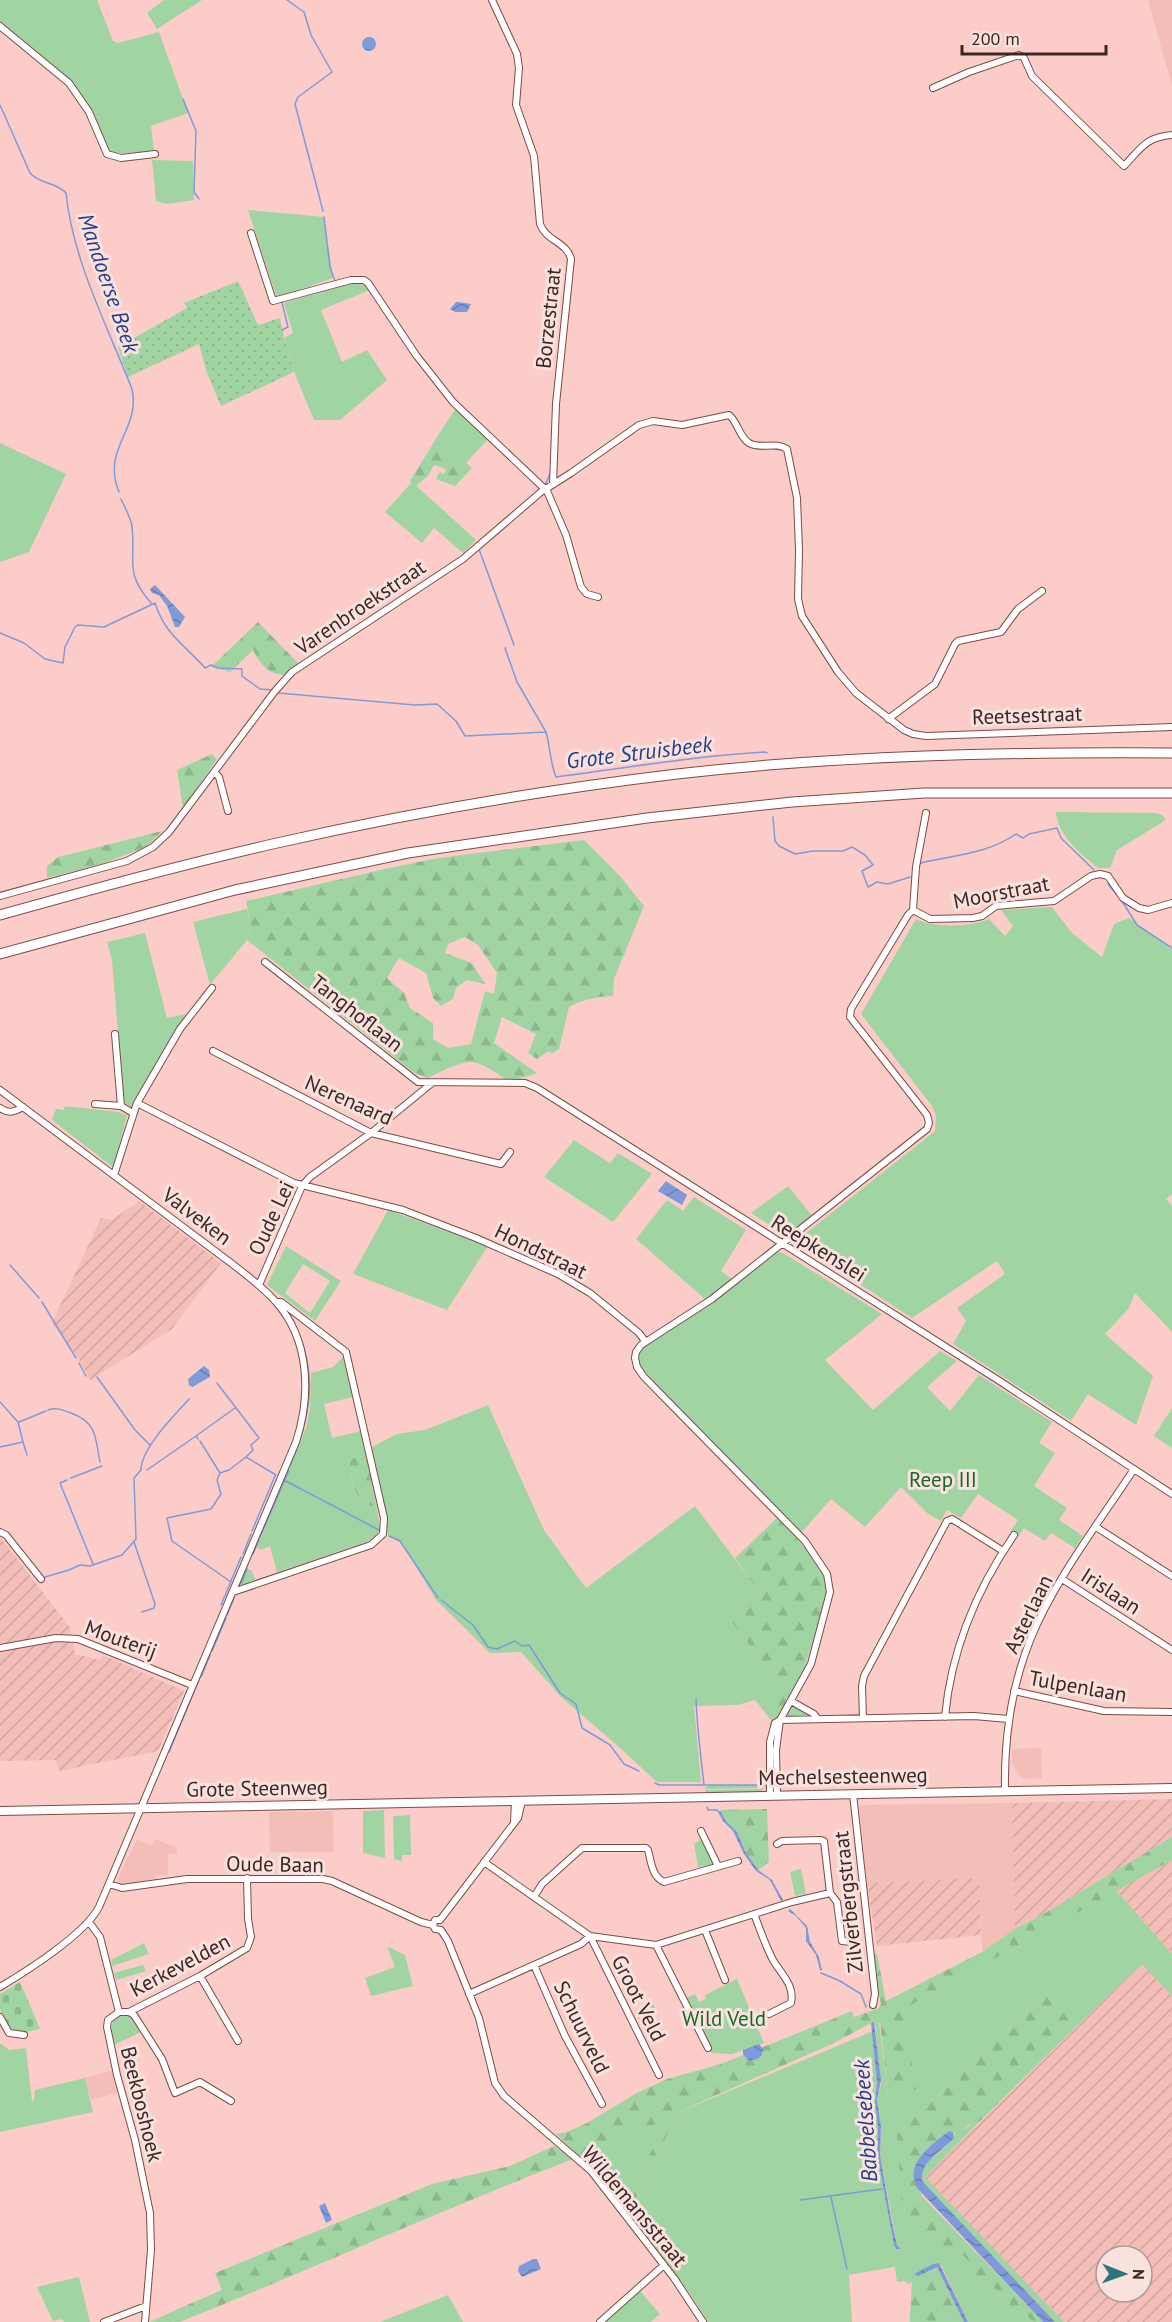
<svg xmlns="http://www.w3.org/2000/svg" width="1172" height="2322" viewBox="0 0 1172 2322" font-family="'PT Sans',sans-serif">
	<style>
		.built { fill: #f3beb8 }
		.industrial { fill: url(#industrial-furrows); fill-rule: evenodd }
		.green { fill: #a1d4a3; fill-rule: evenodd }
		.forest { fill: url(#forest-firs); fill-rule: evenodd }
		.cemetery { fill: url(#cemetery-stones) }
		.garden { fill: url(#garden-dots) }
		.water { fill: url(#water-waves) }
		.lines { fill: none; stroke-linecap: round; stroke-linejoin: round }
		.stream { stroke: #7e9ada; stroke-width: 1.5 }
		.minor-casing { stroke: #7c4b47; stroke-width: 8 }
		.major-casing { stroke: #7c4b47; stroke-width: 10 }
		.highway-casing { stroke: #7c4b47; stroke-width: 11 }
		.minor { stroke: #fff; stroke-width: 6 }
		.major { stroke: #fff; stroke-width: 8 }
		.highway { stroke: #fff; stroke-width: 9 }
		.labels { text-anchor: middle; dominant-baseline: central; stroke-width: 6; stroke-linejoin: round; paint-order: stroke }
		.street-label { font-size: 21px; fill: #3d2725; stroke: #f9e1de }
		.park-label { font-size: 21px; fill: #146a25; stroke: #f9e1de }
		.water-label { font-size: 22px; font-style: italic; fill: #223d88; stroke: #f9e1de }
	</style>
	<defs>
		<pattern id="industrial-furrows" width="10" height="10" patternUnits="userSpaceOnUse" patternTransform="scale(1.5)"><rect width="10" height="10" fill="#f3beb8"/><path d="M-1 1l2-2M0 10L10 0M9 11l2-2" fill="none" stroke="#d1a39e"/></pattern>
		<pattern id="forest-firs" width="22" height="20" patternUnits="userSpaceOnUse" patternTransform="scale(1.5)"><rect width="22" height="20" fill="#a1d4a3"/><path d="M5 1l3.5 6h-7zM16 11l3.5 6h-7z" fill="#8cb68c"/></pattern>
		<pattern id="cemetery-stones" width="16" height="16" patternUnits="userSpaceOnUse" patternTransform="scale(1.5)"><rect width="16" height="16" fill="#a1d4a3"/><path d="M2 7V4a2 2 0 0 1 4 0v3zM10 15v-3a2 2 0 0 1 4 0v3z" fill="#8cb68c"/></pattern>
		<pattern id="garden-dots" width="8" height="8" patternUnits="userSpaceOnUse" patternTransform="scale(1.5)"><rect width="8" height="8" fill="#a1d4a3"/><path d="M2 2h.1M6 6h.1" fill="none" stroke="#8cb68c" stroke-width="1.8" stroke-linecap="round"/></pattern>
		<pattern id="water-waves" width="16" height="10" patternUnits="userSpaceOnUse" patternTransform="scale(1.5)"><rect width="16" height="10" fill="#7e9ada"/><path d="M0 5q4-4 8 0t8 0" fill="none" stroke="#687eb1"/></pattern>
	</defs>
	<rect width="100%" height="100%" fill="#fccdc8"/>
	<path class="built" d="M1148,0H1172V86Z
		M1041,1748L1042,1778L1022,1779L1012,1764V1749Z
		M1012,1803L1015,1929L982,1952L979,1878L867,1883L859,1805Z
		M333,1811L334,1852H270L269,1812Z
		M137,1839L152,1846L155,1839L177,1848V1854H168V1875H157L155,1879L122,1884L117,1880Z
		M113,2070L118,2093L91,2100L85,2078Z"/>
	<path class="industrial" d="M139,1201L221,1263L172,1329L90,1380L77,1356L52,1323L101,1218L112,1220Z
		M0,1537L70,1627L75,1654L101,1660L103,1655L184,1691L158,1751L59,1771L56,1760L0,1761Z
		M1172,1799V1837L1045,1913L1015,1929L1012,1803Z
		M1172,1860V1954L1116,1890Z
		M979,1878L981,1935L877,1946L867,1883Z
		M1142,1963L1172,1996V2322H1064L924,2177ZM1106,2256H1142V2292H1106Z"/>
	<path class="green" d="M0,0H97L113,41L118,43L159,32L188,113L151,126L154,151L109,154L89,111L58,69L0,22Z
		M164,0H202L157,29L147,13Z
		M152,160L193,161L194,200L166,204L156,201Z
		M248,210L324,217L333,278L277,298Z
		M352,283L366,285L370,290L321,310L342,362L367,350L387,380L340,420H314L294,372L284,338L293,333L284,303Z
		M456,408L489,438L466,463L437,437Z
		M0,443L66,474L29,552L0,562Z
		M412,482L476,540L463,553L434,528L422,543L385,512Z
		M1056,812L1156,813L1162,815L1166,820L1117,850L1110,868H1098C1081,854 1058,836 1056,812Z
		M1052,907L1072,933L1102,957L1114,924L1129,918L1172,950V1194L1166,1199L1172,1206V1332L1135,1293L1129,1308L1105,1334L1153,1376L1136,1425L1088,1394L1071,1421L953,1344L966,1321L957,1308L1005,1274L997,1261L912,1318L795,1242L935,1131L936,1116L932,1106L861,1014L916,919C933,928 971,927 989,919L1005,936L1013,926L1001,910Z
		M247,909L251,927L247,940L210,985L193,922Z
		M145,933L167,1018L186,1014L131,1107L124,1102L123,1093L112,960L107,942Z
		M65,1106L118,1112L127,1115L114,1168L52,1120L56,1109L64,1110Z
		M574,1140L610,1163L618,1153L652,1174L613,1222L544,1177Z
		M788,1186L812,1216L786,1236L751,1213Z
		M694,1197L746,1230L721,1271L732,1279L706,1300L636,1239L667,1200L683,1211Z
		M388,1210L488,1246L447,1310L353,1274Z
		M286,1246L341,1281L315,1321L267,1285ZM303,1264L330,1281L310,1313L285,1293Z
		M778,1252L783,1253L882,1314L825,1360L873,1410L940,1351L957,1361L927,1387L950,1411L979,1375L1052,1422L1039,1443L1055,1453L1034,1486L1067,1508L1059,1520L1083,1536L1075,1548L1051,1533L1045,1541L1024,1528L1018,1537L1010,1532L1018,1520L978,1494L961,1518L947,1510L941,1521L927,1513L901,1487L865,1527L831,1499L801,1533L659,1387L639,1365L638,1357L643,1347L695,1314Z
		M343,1357L353,1397L324,1404L332,1438L360,1431L366,1455L349,1460C354,1485 350,1499 377,1508L380,1531L367,1542L277,1572L270,1546L261,1550L257,1547L306,1428L310,1409L311,1373L333,1367Z
		M488,1405L544,1530L586,1588L695,1506L755,1586L730,1620L780,1684L761,1697L777,1718H774L772,1724L767,1788L705,1789V1787L709,1785H763L766,1783V1750L771,1720L755,1700L738,1705L694,1706L701,1782H657L619,1747L561,1697L521,1652L490,1653L436,1600L401,1542L388,1537L383,1498L372,1447L397,1434L425,1430Z
		M1172,1408V1448L1154,1436Z
		M246,1568L252,1571L256,1582L244,1586L239,1584Z
		M794,1705L813,1716L789,1717L787,1714L791,1706Z
		M765,1789L758,1792L705,1793V1790Z
		M384,1810L385,1858L363,1853V1811Z
		M410,1815L411,1855H402V1861L394,1859L393,1816Z
		M700,1840L704,1842L710,1857H712L713,1862L711,1866L698,1867L694,1844Z
		M801,1869L806,1894L795,1896L790,1872Z
		M1116,1890L1172,1954V1996L1142,1964L1076,2027L1045,1993L897,2134L945,2253L958,2250L975,2268L984,2282H988L1008,2302L1004,2308L1014,2309L1018,2307L1033,2322H968L941,2265L937,2263L914,2274L937,2267L964,2322H910L912,2282L908,2284L905,2281L897,2282L895,2267L849,2275L852,2322H708L691,2295L634,2220L642,2218L635,2200L670,2129L673,2120L672,2115L873,2031L877,2083L875,2102L878,2129L877,2154L894,2245L895,2247L900,2248L897,2245L880,2155L881,2126L877,2100L881,2083L875,2025L879,2023L888,2094L902,2010Z
		M144,1943L149,1954L112,1966L111,1960Z
		M387,1946L405,1955L413,1986L371,1996L365,1978L395,1967Z
		M143,1965L146,1971L116,1980L114,1973Z
		M737,1979L764,2043L732,2054L711,2053L684,1999L695,1994L699,2002L706,1999L705,1995Z
		M653,2003L656,2011L639,2019L636,2012Z
		M128,2014L133,2017L141,2032L114,2045C110,2030 108,2015 128,2014Z
		M0,2043L9,2050L26,2048L32,2101L34,2100L35,2090L85,2078L93,2112L0,2132Z
		M666,2119L630,2200L629,2208H623L579,2156Z
		M973,2122H979L925,2177L1064,2322H1055L923,2182C916,2160 950,2151 955,2133L966,2129Z
		M79,2277L90,2322H64L62,2319L53,2321L37,2287Z
		M640,2291L660,2314L651,2322H604Z
		M448,2295L463,2322H380Z
		M187,2305L186,2316L172,2322H150Z"/>
	<path class="forest" d="M437,437L472,468L455,486L436,479L440,472L444,474L446,469L434,465L428,476L416,486L410,481Z
		M258,622L299,664L286,675C269,675 260,664 253,650L230,672L211,667Z
		M212,754L217,759L183,809L177,770Z
		M162,831L146,847L101,864L47,878V866L58,857Z
		M584,840L620,876L644,906L614,979L613,996C599,996 581,1000 569,1007L559,1049L552,1054L549,1051L537,1059L528,1053L536,1034L502,1017L494,1043L537,1073L509,1082C470,1054 470,1059 427,1078L413,1072L247,940L251,927L246,901L389,868L438,858ZM465,937L478,945L497,973L494,994L485,991L471,1044L448,1048L433,1039V1023L410,1008L404,993L387,978L399,958L426,973L433,998L441,1006L453,999L456,988L467,980L485,984L472,963L445,953L448,944Z
		M366,1455L377,1508C350,1499 354,1485 349,1459Z
		M778,1517L816,1561L825,1577L828,1592L803,1673L777,1718L761,1697L780,1684L730,1620L755,1586L735,1558Z
		M767,1809L769,1862L758,1870L745,1851L737,1832L725,1820L721,1810Z
		M1172,1837V1860L902,2010L917,2089L888,2094L880,2023L875,2025L874,2023H871L836,2042L672,2115L673,2120L670,2129L635,2200H630L665,2120L579,2156L556,2134L564,2133L587,2123L635,2094L667,2079L721,2064L852,2011L854,2017L879,2008L881,2004L871,1954H877L886,2001L982,1952L1015,1929L1045,1913Z
		M1045,1993L1076,2027L979,2122L970,2124L959,2135L951,2131L913,2180L921,2195L1043,2322H1033L1018,2307L1010,2315L1006,2314L1003,2311L1008,2302L988,2282L982,2284L975,2282L972,2275L975,2268L958,2250L945,2253L902,2206L897,2134Z
		M554,2146L573,2159C441,2210 312,2269 180,2322H172L186,2316L187,2305L222,2290L215,2273L432,2184L510,2166Z
		M933,2273L936,2274L961,2322H910L912,2282Z"/>
	<path class="cemetery" d="M20,1982L40,2029L21,2033L10,2030L0,2009V1994Z"/>
	<path class="garden" d="M238,281L258,325L280,318L284,338L294,372L221,406L207,373L199,344L128,377L118,347L187,308L184,303Z"/>
	<path class="water" d="M362 44a7 7 0 1 1 14 0a7 7 0 1 1-14 0Z
		M456,302H458L471,304L467,312H455L450,309Z
		M155,585L185,617L179,627H175L167,606L159,595L152,593L150,589Z
		M666,1181L687,1195L682,1205L658,1191Z
		M204,1366L209,1370L210,1377L192,1387L189,1385L188,1379Z
		M721,1811L725,1820L737,1832L745,1851L758,1870L772,1880L783,1900L781,1901L770,1880L756,1871L744,1854L733,1831L723,1821L718,1812Z
		M790,1909L807,1926L810,1942L819,1957L822,1970H820L816,1955L806,1941V1928L796,1916L788,1911Z
		M874,2022L881,2080L877,2100L881,2126L880,2155L891,2218L897,2245L901,2249H896L894,2245L877,2154L878,2129L875,2102L877,2083L871,2023Z
		M759,2044L763,2049C763,2058 756,2061 748,2060L743,2054V2050Z
		M949,2131L953,2132L954,2138C943,2150 917,2164 923,2182L1055,2322H1043L917,2188C904,2164 931,2145 949,2131Z
		M325,2203L332,2220L326,2223L319,2206Z
		M533,2259H537L541,2269L522,2277L518,2271L519,2266Z
		M939,2263L968,2322H964L937,2267L918,2276L914,2274L933,2264Z"/>
	<g class="lines">
		<path class="stream" d="M287,0L304,12L311,35L332,72L298,97L295,104L323,211
			M183,99L196,131L194,192L199,199
			M0,105L30,173C39,184 56,182 66,193C73,261 107,325 132,389C141,430 101,448 119,492
			M324,217L330,267L335,281
			M549,240L560,248
			M372,283L377,292
			M282,302L288,327L282,330
			M555,389L556,379
			M545,485L551,472
			M121,499C125,508 130,516 132,526C136,563 124,572 151,603
			M479,549L514,645
			M0,633L24,643L45,659L63,663L65,647L75,627L78,625L104,627L155,603C165,635 185,645 205,668L211,665L218,668L242,669V676L260,689L273,690
			M506,648H505L517,682L546,732
			M278,693L415,705L437,704L456,721L465,736L546,732C550,746 550,762 556,777C626,768 695,756 765,752L767,753
			M773,817L775,841L779,846L795,854L813,851H843L852,847L865,855L873,865L862,871L868,887L877,882L888,884L910,877
			M921,863C955,855 987,854 1016,834L1023,838L1029,834L1057,828L1061,838L1094,870
			M1108,884L1117,895
			M1122,901L1137,925L1172,948
			M10,1265L39,1298
			M42,1302L76,1358
			M287,1310C319,1364 314,1410 290,1466
			M79,1363L86,1376
			M97,1377L135,1430L150,1445
			M217,1383L259,1438L251,1445L253,1450L246,1457L276,1475
			M0,1402L18,1422L23,1442
			M48,1410C56,1407 63,1410 71,1413C98,1423 95,1438 100,1462
			M19,1422L46,1411
			M198,1439L196,1436L235,1408
			M200,1441L220,1473L229,1470L246,1457
			M0,1447L23,1442L27,1455
			M147,1470L196,1436
			M220,1473L217,1480L221,1494L211,1509L167,1518L172,1541L231,1582
			M71,1478L102,1466
			M67,1480L60,1483L93,1564
			M284,1480L379,1530
			M252,1531L275,1476
			M389,1536L400,1541L403,1546
			M260,1537L289,1470
			M134,1542L155,1604L154,1608L142,1612
			M404,1547L438,1598
			M243,1554L251,1534
			M253,1554L259,1540
			M45,1577L69,1570L80,1565L90,1566L122,1555L136,1539L134,1478L141,1470C141,1448 175,1415 189,1399
			M241,1584L247,1569
			M441,1600L473,1625L488,1647L497,1649L515,1641L522,1646L529,1645L560,1693L576,1704L582,1728L610,1745L624,1764L639,1771
			M221,1605L241,1557
			M227,1615L234,1598
			M212,1651L226,1618
			M201,1677L210,1655
			M696,1699C697,1729 701,1756 704,1785
			M169,1752L199,1680
			M655,1783L659,1785H704
			M705,1785H761
			M707,1807L708,1810H717L720,1813
			M821,1973L840,1981L861,1994L866,2007
			M831,2197L847,2269
			M800,2200L882,2189"/>
		<g class="minor-casing">
			<path id="minor" d="M492,0L517,54L519,68L516,105L534,156L540,224C546,241 567,242 571,259L556,404L553,484
				M0,26L69,83L89,112L107,154L121,158L155,154
				M933,88L969,72L1019,55L1024,58L1032,76L1124,166C1141,148 1146,137 1172,135
				M251,233L273,301L351,280H364L368,283L416,355L453,402L547,491L566,535L581,587L587,594L598,597
				M888,719L935,684L955,644L958,641L1001,632L1018,609L1042,591
				M214,772L219,777L228,811
				M0,896L127,861L153,847L169,832L275,691L292,672L463,559L541,492L571,473L639,425L653,421L682,425L729,415C738,422 739,437 749,443C761,450 775,441 787,449L797,498L799,550L798,599L802,616L838,672L856,693L904,730L913,734L926,736L1172,727
				M913,910L930,919L973,918L982,916L996,906L1054,901L1091,876L1100,874L1108,876L1123,898L1139,908L1148,910L1172,903
				M913,910L916,867L926,813
				M265,962L418,1082L525,1083L537,1088L998,1380L1172,1494
				M115,1034L121,1106L133,1113
				M213,1051L371,1133L501,1164L510,1152
				M0,1090L227,1260C244,1273 262,1286 276,1302C310,1340 311,1396 296,1442L99,1907C85,1934 27,1971 0,1987
				M137,1103L294,1183L403,1210L476,1238L558,1274L590,1293L639,1333L645,1341
				M95,1104L121,1106
				M0,1108C9,1114 14,1112 23,1107
				M114,1175L137,1103L180,1029L212,988
				M259,1285L302,1186L310,1177L371,1133L432,1083
				M1096,1527L1172,1576
				M0,1532L6,1535L41,1579
				M1062,1579L1172,1650
				M233,1592L371,1545L383,1534L384,1518L346,1352L281,1302H276
				M0,1648L56,1638L78,1639L192,1685
				M1014,1691L1104,1711L1172,1712
				M791,1701L814,1714L818,1719
				M945,1717C951,1651 977,1589 1014,1535
				M863,1718L862,1686L864,1676L947,1521L952,1519L1003,1551
				M780,1720L974,1716L1008,1719
				M1005,1791C1004,1738 1011,1687 1031,1638C1054,1581 1100,1521 1134,1469
				M853,1794L875,1994L873,2005
				M770,1796V1742L775,1723L780,1720
				M777,1796L776,1750L780,1720L811,1664L830,1592L827,1574L805,1541L644,1377L637,1367L635,1358L636,1352L641,1345L712,1299L927,1129L929,1123L927,1115L850,1017L851,1009L908,915L913,910
				M514,1822L515,1801
				M701,1831L718,1866
				M777,1844L782,1841L821,1840L824,1841L830,1893L837,1902L842,1941L852,1942
				M484,1862L590,1936L656,1945L792,1902L830,1893
				M109,1884L122,1888L187,1879H323L332,1881L421,1922L433,1925
				M534,1897L542,1884L582,1848H646L648,1850C651,1861 652,1877 664,1882L738,1861
				M754,1914C760,1929 765,1945 773,1960C781,1974 795,1985 791,2003L769,2014
				M89,1922L100,1937L119,2012L108,2020L107,2027L117,2075L135,2140L150,2213L151,2250L145,2322
				M433,1925L435,1929L441,1930L448,1941L479,2018L495,2083L504,2096L591,2171L674,2278L703,2322
				M433,1925L435,1920H440L518,1818L522,1801
				M705,1930L725,1980
				M656,1945L708,2048
				M534,1965L565,2036L602,2104
				M200,1976L238,2041
				M469,1994L581,1944L590,1936L659,2075
				M119,2012H129L134,2015L162,2059L175,2093L200,2082L231,2101
				M129,2012L200,1976L247,1948L251,1937L248,1919L247,1878
				M0,2017L9,2033L24,2035
				M104,2322L146,2306
				M600,2322L664,2265"/>
		</g>
		<g class="major-casing">
			<path id="major" d="M0,1811L1172,1788"/>
		</g>
		<g class="highway-casing">
			<path id="highway" d="M0,915C92,889 184,864 277,843C409,813 543,790 677,774C842,755 1007,752 1172,753
				M0,954L235,890L408,853L647,818L792,802L924,793H1172"/>
		</g>
		<use href="#minor" class="minor"/>
		<use href="#major" class="major"/>
		<use href="#highway" class="highway"/>
	</g>
	<g class="labels">
		<g class="street-label">
			<text transform="translate(548 318) rotate(-84)">Borzestraat</text>
			<text transform="translate(360 607) rotate(-34)">Varenbroekstraat</text>
			<text transform="translate(1027 715) rotate(-2)">Reetsestraat</text>
			<text transform="translate(1001 892) rotate(-11)">Moorstraat</text>
			<text transform="translate(357 1013) rotate(38)">Tanghoflaan</text>
			<text transform="translate(349 1100) rotate(24)">Nerenaard</text>
			<text transform="translate(197 1216) rotate(37)">Valveken</text>
			<text transform="translate(271 1218) rotate(-65)">Oude Lei</text>
			<text transform="translate(819 1248) rotate(32)">Reepkenslei</text>
			<text transform="translate(541 1251) rotate(26)">Hondstraat</text>
			<text transform="translate(1111 1591) rotate(33)">Irislaan</text>
			<text transform="translate(1028 1614) rotate(-64)">Asterlaan</text>
			<text transform="translate(121 1639) rotate(20)">Mouterij</text>
			<text transform="translate(1078 1686) rotate(10)">Tulpenlaan</text>
			<text transform="translate(843 1776) rotate(-1)">Mechelsesteenweg</text>
			<text transform="translate(257 1788) rotate(-1)">Grote Steenweg</text>
			<text transform="translate(275 1864) rotate(1)">Oude Baan</text>
			<text transform="translate(848 1902) rotate(-96)">Zilverbergstraat</text>
			<text transform="translate(180 1965) rotate(-28)">Kerkevelden</text>
			<text transform="translate(639 1998) rotate(63)">Groot Veld</text>
			<text transform="translate(582 2027) rotate(64)">Schuurveld</text>
			<text transform="translate(142 2104) rotate(76)">Beekboshoek</text>
			<text transform="translate(635 2206) rotate(50)">Wildemansstraat</text>
		</g>
		<g class="park-label">
			<text x="943" y="1479">Reep III</text>
			<text x="724" y="2018">Wild Veld</text>
		</g>
		<g class="water-label">
			<text transform="translate(109 283) rotate(71)">Mandoerse Beek</text>
			<text transform="translate(639 752) rotate(-7)">Grote Struisbeek</text>
			<text transform="translate(865 2121) rotate(-94)">Babbelsebeek</text>
		</g>
	</g>
	<g transform="translate(1124 2274) rotate(91)"><circle r="28" fill="#f9e1de" stroke="#ae9794" stroke-width="1.5"/>
	<path d="M0-4.5L10 22L0 15L-10 22Z" fill="#2c757d"/>
	<text y="-9" font-size="16" font-weight="bold" text-anchor="middle" fill="#3d2725">N</text>
	</g>
	<path d="M962 45v9h144v-9" fill="none" stroke="#3d2725" stroke-width="3"/>
	<text x="971" y="45" font-size="18" fill="#3d2725" stroke="#f9e1de" stroke-width="4.5" paint-order="stroke">200 m</text>
</svg>
